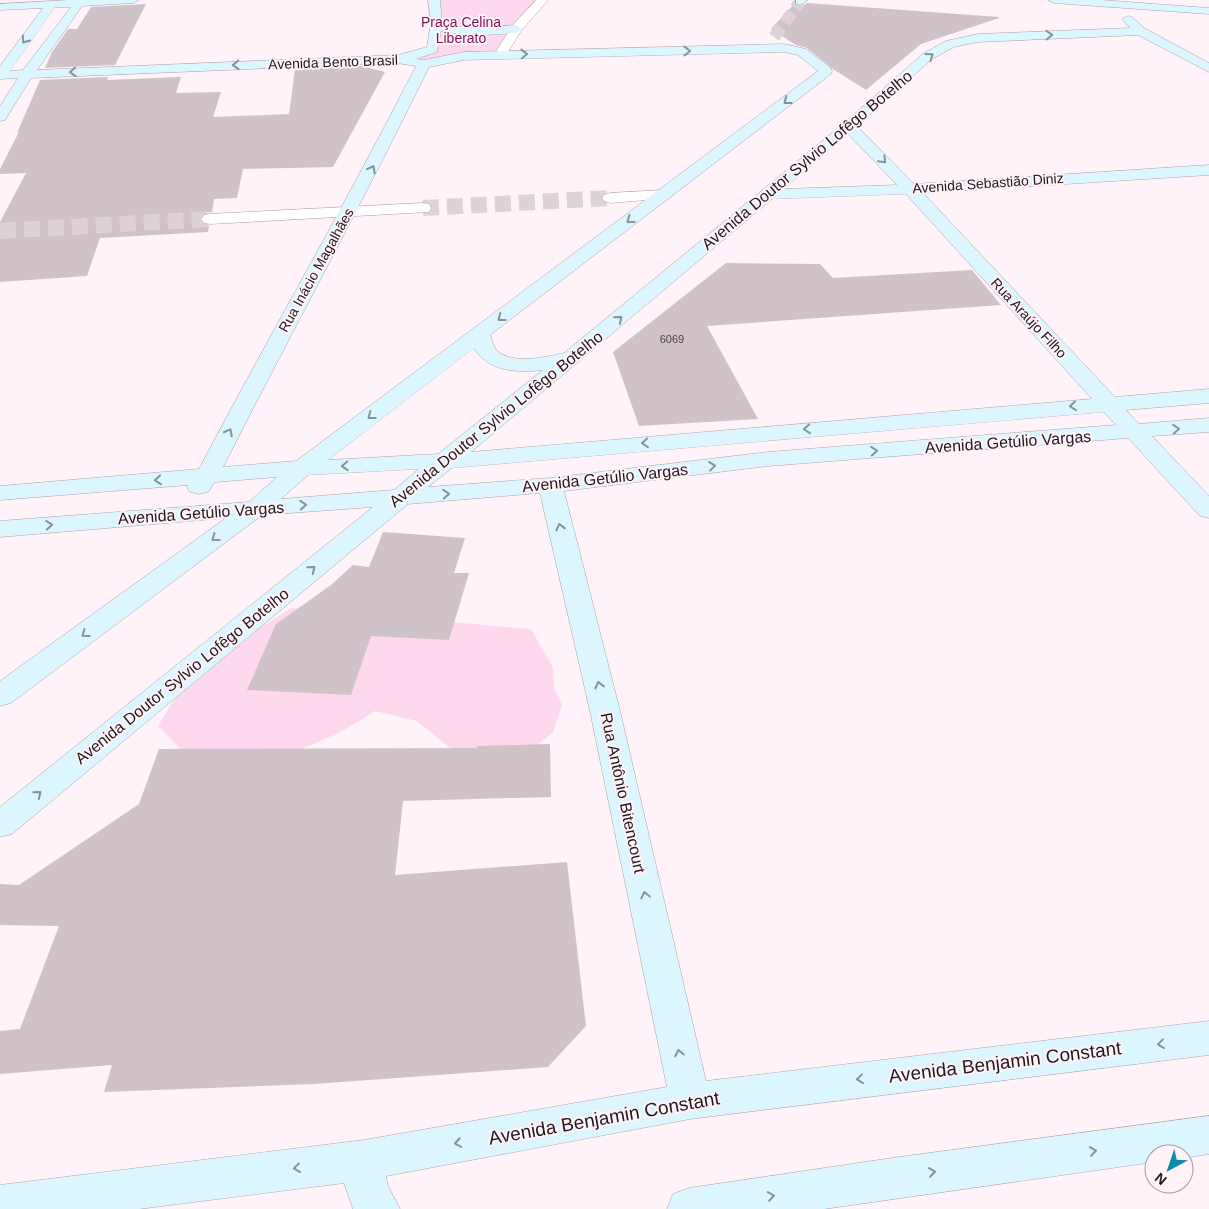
<svg xmlns="http://www.w3.org/2000/svg" width="1209" height="1209" viewBox="0 0 1209 1209" font-family="Helvetica,sans-serif">
	<style>
		.green { fill: #fed8ec }
		.building { fill: #cfc3c9 }
		.lines { fill: none; stroke-linecap: round; stroke-linejoin: round }
		.street-tunnel { stroke: #ddd2d7; stroke-width: 16; stroke-dasharray: 16 8; stroke-linecap: butt }
		.secondary-tunnel { stroke: #ddd2d7; stroke-width: 12; stroke-dasharray: 12 6; stroke-linecap: butt }
		.street-casing { stroke: #aca0a6; stroke-width: 1 }
		.secondary-casing { stroke: #aca0a6; stroke-width: 1 }
		.street { fill: #fff; fill-rule: evenodd }
		.secondary { fill: #dbf6ff; fill-rule: evenodd }
		.oneway { stroke: #869399 }
		.labels { text-anchor: middle; dominant-baseline: central; stroke-width: 4; stroke-linejoin: round; paint-order: stroke }
		.far-number-label { font-size: 11px; fill: #4b4448 }
		.far-park-label { font-size: 14px; fill: #7f0f5b; stroke: #fff2f8 }
		.far-street-label { font-size: 14px; fill: #1f1a1d; stroke: #fff2f8 }
		.street-label { font-size: 16px; fill: #1f1a1d; stroke: #fff2f8 }
		.near-street-label { font-size: 19px; fill: #1f1a1d; stroke: #fff2f8 }
	</style>
	<rect width="100%" height="100%" fill="#fff2f8"/>
	<path class="green" d="M427,0H543L500,58L463,59L417,68L419,56L427,51L430,29Z
		M291,608L531,629L553,668L554,688L562,705L553,732L530,751L486,757L449,747L417,721L375,711L339,733L292,753H185L158,726L178,693L229,648Z"/>
	<path class="building" d="M807,3L999,17V18L921,44L866,90L833,69L807,48L796,45L771,29L794,4L800,7Z
		M146,4L115,65L45,68L52,52L68,29H77L91,7Z
		M362,66L385,72L333,167L243,169L237,198L214,199L212,212L204,213L200,218L202,224L209,226L208,232L100,238L87,276L0,282V222L26,173L0,174V169L19,132L17,133L40,80L108,77L107,80L181,77L176,93L221,92L213,117L289,114L295,69Z
		M726,263L820,264L833,278L972,270L1001,305L707,326L758,419L639,426L613,352Z
		M383,532L465,538L454,573H469L449,640L371,636L351,695L247,690L276,624L331,585L353,565L369,567Z
		M550,744L551,797L403,801L395,875L567,862L586,1026L548,1067L314,1084L104,1092L112,1065L0,1074V1031L20,1029L59,926L0,925V884L19,885L139,804L159,749L477,748V746Z"/>
	<g class="lines">
		<path class="street-tunnel" d="M423,208L610,198
			M0,231L210,219"/>
		<path class="secondary-tunnel" d="M774,37L800,2"/>
		<g class="street-casing">
			<path id="street" d="M536,0H548L521,31L504,58H496L494,55L512,26Z
				M664,190L670,192L672,195L670,198L610,203L604,201L602,198L604,195L610,193Z
				M423,203L429,204L431,208L429,212L210,224L204,223L201,219L204,215L210,214Z"/>
		</g>
		<g class="secondary-casing">
			<path id="secondary" d="M69,0H139L133,3L82,6L37,70L398,55L427,47L431,21L428,0H440L442,24L469,28L516,25L522,29L516,33L469,36L441,31L437,52L416,59L424,60L464,52L784,44L806,49L831,68L832,71L831,74L490,335C492,338 492,343 494,346C505,367 546,357 564,353L844,123L924,53L946,41L978,34L1130,28L1122,19L1128,16L1132,17L1144,28L1209,63V72L1138,35L978,42L954,47L932,59L857,126L914,184L1209,165V175L923,193L1115,397L1209,389V403L1126,410L1139,424L1209,418V432L1152,436L1209,496V518L1200,516L1128,438L768,466L564,491L620,711L706,1081L1209,1021V1055L690,1119L386,1176C387,1188 395,1198 400,1209H353L344,1183L139,1209H0V1185L364,1140L667,1087L590,711L540,493L408,504L12,834L0,837V807L373,507L262,515L11,703L0,706V681L226,518L0,537V521L249,502L277,477L215,482L208,492L199,494L190,492L187,487L188,485L0,500V486L199,469C270,334 347,202 416,66L397,63L31,78L5,120L0,121V106L18,78L0,79V66L43,8L0,10V4ZM55,7H71L23,70L10,71ZM784,52L798,55L818,71L296,461L223,467C291,333 363,202 429,67L464,60ZM848,134L897,185L784,189ZM906,194L1092,399L471,452L772,199ZM474,348C488,372 518,373 543,370L438,454L328,460ZM1104,412L1116,425L768,452L550,478L428,487L452,468ZM419,469L394,490L281,499L308,475Z
				M796,0H808L800,5L796,4Z
				M1048,0H1101L1209,8V14L1054,3Z
				M1209,1116V1154L1184,1158V1154H1154V1162L824,1209H667L673,1194L689,1188L899,1157Z"/>
		</g>
		<use href="#street" class="street"/>
		<use href="#secondary" class="secondary"/>
	</g>
	<defs><path id="oneway-chevron" d="M-2-3.5L2.5 0L-2 3.5" fill="none" stroke-width="1.6" stroke-linecap="round" stroke-linejoin="round" transform="scale(1.25)"/></defs>
	<g class="oneway">
		<use href="#oneway-chevron" transform="translate(1049 35) rotate(-2)"/>
		<use href="#oneway-chevron" transform="translate(25 40) rotate(126)"/>
		<use href="#oneway-chevron" transform="translate(687 51) rotate(-1)"/>
		<use href="#oneway-chevron" transform="translate(524 54) rotate(-1)"/>
		<use href="#oneway-chevron" transform="translate(930 56) rotate(-36)"/>
		<use href="#oneway-chevron" transform="translate(236 65) rotate(178)"/>
		<use href="#oneway-chevron" transform="translate(73 72) rotate(177)"/>
		<use href="#oneway-chevron" transform="translate(787 101) rotate(143)"/>
		<use href="#oneway-chevron" transform="translate(883 160) rotate(45)"/>
		<use href="#oneway-chevron" transform="translate(372 169) rotate(-62)"/>
		<use href="#oneway-chevron" transform="translate(630 220) rotate(143)"/>
		<use href="#oneway-chevron" transform="translate(501 318) rotate(143)"/>
		<use href="#oneway-chevron" transform="translate(619 319) rotate(-40)"/>
		<use href="#oneway-chevron" transform="translate(1073 406) rotate(175)"/>
		<use href="#oneway-chevron" transform="translate(371 416) rotate(143)"/>
		<use href="#oneway-chevron" transform="translate(807 429) rotate(175)"/>
		<use href="#oneway-chevron" transform="translate(1176 429) rotate(-5)"/>
		<use href="#oneway-chevron" transform="translate(229 432) rotate(-63)"/>
		<use href="#oneway-chevron" transform="translate(645 443) rotate(175)"/>
		<use href="#oneway-chevron" transform="translate(874 451) rotate(-4)"/>
		<use href="#oneway-chevron" transform="translate(345 466) rotate(177)"/>
		<use href="#oneway-chevron" transform="translate(712 466) rotate(-7)"/>
		<use href="#oneway-chevron" transform="translate(158 480) rotate(175)"/>
		<use href="#oneway-chevron" transform="translate(446 494) rotate(-5)"/>
		<use href="#oneway-chevron" transform="translate(303 505) rotate(-4)"/>
		<use href="#oneway-chevron" transform="translate(49 525) rotate(-5)"/>
		<use href="#oneway-chevron" transform="translate(560 527) rotate(-104)"/>
		<use href="#oneway-chevron" transform="translate(215 538) rotate(144)"/>
		<use href="#oneway-chevron" transform="translate(312 569) rotate(-39)"/>
		<use href="#oneway-chevron" transform="translate(85 634) rotate(144)"/>
		<use href="#oneway-chevron" transform="translate(599 685) rotate(-104)"/>
		<use href="#oneway-chevron" transform="translate(38 794) rotate(-39)"/>
		<use href="#oneway-chevron" transform="translate(645 895) rotate(-102)"/>
		<use href="#oneway-chevron" transform="translate(1161 1044) rotate(173)"/>
		<use href="#oneway-chevron" transform="translate(679 1053) rotate(-102)"/>
		<use href="#oneway-chevron" transform="translate(860 1079) rotate(173)"/>
		<use href="#oneway-chevron" transform="translate(458 1143) rotate(170)"/>
		<use href="#oneway-chevron" transform="translate(1093 1151) rotate(-8)"/>
		<use href="#oneway-chevron" transform="translate(297 1168) rotate(173)"/>
		<use href="#oneway-chevron" transform="translate(932 1172) rotate(-8)"/>
		<use href="#oneway-chevron" transform="translate(771 1196) rotate(-9)"/>
	</g>
	<g class="labels">
		<g class="far-number-label">
			<text x="672" y="339">6069</text>
		</g>
		<g class="far-park-label">
			<text x="461" y="22">Praça Celina<tspan x="461" dy="16">Liberato</tspan></text>
		</g>
		<g class="far-street-label">
			<text transform="translate(333 62) rotate(-2)">Avenida Bento Brasil</text>
			<text transform="translate(988 183) rotate(-4)">Avenida Sebastião Diniz</text>
			<text transform="translate(316 270) rotate(-61)">Rua Inácio Magalhães</text>
			<text transform="translate(1029 318) rotate(47)">Rua Araújo Filho</text>
		</g>
		<g class="street-label">
			<text transform="translate(807 160) rotate(-40)">Avenida Doutor Sylvio Lofêgo Botelho</text>
			<text transform="translate(496 419) rotate(-39)">Avenida Doutor Sylvio Lofêgo Botelho</text>
			<text transform="translate(1008 442) rotate(-4)">Avenida Getúlio Vargas</text>
			<text transform="translate(605 478) rotate(-6)">Avenida Getúlio Vargas</text>
			<text transform="translate(201 513) rotate(-4)">Avenida Getúlio Vargas</text>
			<text transform="translate(182 676) rotate(-39)">Avenida Doutor Sylvio Lofêgo Botelho</text>
			<text transform="translate(623 793) rotate(78)">Rua Antônio Bitencourt</text>
		</g>
		<g class="near-street-label">
			<text transform="translate(1005 1062) rotate(-7)">Avenida Benjamin Constant</text>
			<text transform="translate(604 1118) rotate(-10)">Avenida Benjamin Constant</text>
		</g>
	</g>
	<g transform="translate(1169 1169) rotate(220)"><circle r="24" fill="#fff2f8" stroke="#a59ca0"/>
	<path d="M0-4L9 19L0 12L-9 19Z" fill="#0a8dac"/>
	<text y="-8" font-size="14" font-weight="bold" text-anchor="middle" fill="#1f1a1d">N</text>
	</g>
</svg>
